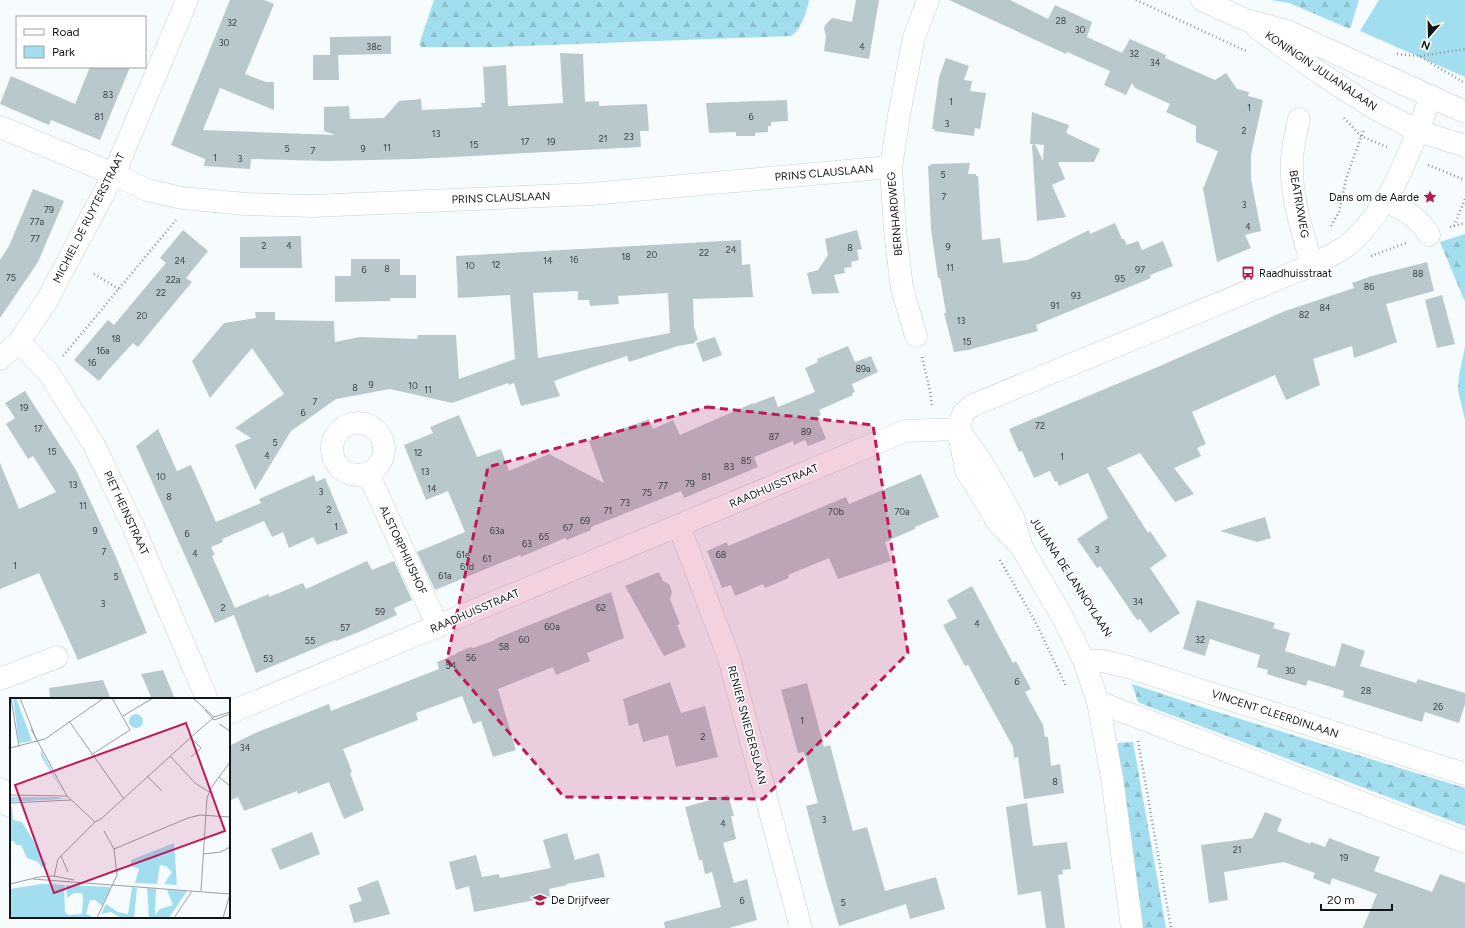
<svg xmlns="http://www.w3.org/2000/svg" width="1465" height="928" viewBox="0 0 1465 928" font-family="Figtree,sans-serif">
	<style>
		.forest { fill: url(#forest-firs) }
		.green { fill: #a3def0 }
		.building { fill: #b9c8cd; fill-rule: evenodd }
		.lines { fill: none; stroke-linecap: round; stroke-linejoin: round }
		.minor-casing { stroke: #c3d2d6; stroke-width: 23 }
		.major-casing { stroke: #c3d2d6; stroke-width: 23 }
		.path { stroke: #8e9395; stroke-width: 2.5; stroke-dasharray: 1 3; stroke-linecap: butt }
		.minor { stroke: #fff; stroke-width: 22 }
		.major { stroke: #fff; stroke-width: 22 }
		.marked { fill: #c2185b; fill-opacity: 0.2; stroke: #c2185b; stroke-width: 3; stroke-dasharray: 8 5; stroke-linejoin: round }
		.labels { text-anchor: middle; dominant-baseline: central; stroke-width: 3; stroke-linejoin: round; paint-order: stroke }
		.number-label { font-size: 9px; fill: #3b4245 }
		.street-label { font-size: 11px; fill: #111618; stroke: #fff }
		.poi-label { font-size: 11px; fill: #111618; stroke: #fff; text-anchor: start }
		.inset-road { fill: none; stroke: #9aa0a2; stroke-width: 1 }
		.view { fill: #c2185b; fill-opacity: 0.15; stroke: #c2185b; stroke-width: 2 }
		.inset-edge { fill: none; stroke: #111618; stroke-width: 2 }
	</style>
	<defs>
		<pattern id="forest-firs" width="22" height="20" patternUnits="userSpaceOnUse"><rect width="22" height="20" fill="#a3def0"/><path d="M5 1l3.5 6h-7zM16 11l3.5 6h-7z" fill="#8bbecd"/></pattern>
	</defs>
	<rect width="100%" height="100%" fill="#f6fcfe"/>
	<path class="forest" d="M434,0H809C807,11 801,30 791,36L496,47H422L419,45Z
		M1271,0H1359L1350,29L1289,3Z
		M1465,234V302L1440,242Z
		M1465,347V420L1458,390L1459,375Z
		M1132,684L1211,710L1465,788V826L1145,705L1138,702Z
		M1133,742L1166,928H1141L1118,748V743Z"/>
	<path class="green" d="M1379,0H1465V77L1360,31Z"/>
	<path class="building" d="M230,0H264L274,4L245,74L266,82H274V110L220,88L203,130L335,135L324,131V107L349,106L350,119L384,118L399,101L421,99L422,110L482,107L481,103H485L483,67L495,66L506,65L508,106L563,103L560,53L583,54L585,102L599,101V106L647,104L649,131H640L641,147L416,159L327,161L251,159L250,169L204,166L205,159L171,145Z
		M856,0H879L869,59L824,51L826,36L824,28L826,24L832,18L852,22Z
		M949,0H1010L1048,19L1055,5L1092,22L1087,37L1122,53L1130,39L1166,55L1165,58L1215,80L1226,73L1237,89L1249,92L1248,96L1263,100L1251,155V179L1261,231L1245,235L1251,248L1217,262L1203,189L1218,151L1196,142V126L1166,112L1170,104L1135,88L1132,83L1126,95L1104,85L1110,71L1067,52L1066,54Z
		M391,36V54L338,55L339,80H313V55H330V37Z
		M946,58L969,66L964,80L972,81L970,91L986,93L980,129L975,128L974,136L934,131L935,129H932L939,77Z
		M90,67H130L100,140L51,120L49,125L0,104L11,76L75,104Z
		M787,100L788,121L771,122V126H768V132L755,133V136H736V132L709,133L706,103Z
		M1032,112L1069,125L1066,133L1100,149L1094,162H1058L1065,179L1052,185L1066,217L1037,221L1032,145L1035,144H1030ZM1035,144L1044,145L1043,161Z
		M970,163L968,174H976V176H978L982,240L1000,238L1003,263L1028,260L1089,230L1090,234L1115,223L1122,239H1124L1127,245L1138,241L1142,250L1163,241L1173,266L1150,275L1151,278L1036,325L1038,331L968,350L954,352L944,313H946L940,278H938L931,229L928,166L931,165V164Z
		M33,189L64,201L38,262L0,318V260L9,246Z
		M183,230L208,251L186,278L192,282L138,347L133,343L110,368L99,381L74,360L108,320L114,325L154,277L166,263L160,258Z
		M857,230L862,249L857,250L859,260L851,262L852,267L844,268L845,273L834,275L839,293L812,294L807,273L818,270L828,255L825,239Z
		M301,236L302,268H240V237Z
		M741,240L742,265L750,264L753,297L693,299L694,327L698,340L695,341V343L678,346L629,362L627,356L590,368L554,381L560,396L521,406L514,383L509,385L508,383L452,403L390,389L336,399L291,431L255,490L235,445L251,438L235,428L284,394L252,348L210,398L192,361L224,323L256,318L255,312H275V320L334,321L335,342L360,337L417,339L418,335H456L459,379L515,359L510,295L458,298L456,256ZM578,291V300H589L590,306L619,304L618,296L668,293L670,333L538,358L533,293Z
		M351,259H400V275H416V298H390V301L335,302V276H351Z
		M1427,262L1434,291L1386,304L1397,342L1354,358L1352,346L1313,359L1320,385L1286,400L1275,375L1192,412L1206,444L1197,448L1201,456L1174,468L1194,494L1175,502L1140,453L1107,468L1148,533L1150,531L1167,556L1150,568L1180,613L1150,633L1140,619L1137,620L1100,566L1097,568L1077,539L1108,518L1088,473L1059,486L1057,481L1055,482L1050,471L1034,478L1022,451L1019,452L1009,429L1160,366L1285,311L1354,288L1352,283L1372,276Z
		M1442,295L1455,344L1437,348L1425,300Z
		M715,337L722,355L703,362L696,343Z
		M848,346L855,362L871,356L878,372L852,384L855,392L852,393L853,395L819,410L821,415L817,417L826,439L808,446L805,440L794,445L793,441L754,457L758,467L684,498L681,491L591,527V530L567,540L565,538L521,557L520,555L435,590L417,552L465,532L448,491L426,500L404,445L433,433L430,427L459,415L477,457L501,449L509,471L549,454L604,483L589,441L649,419L653,429L673,420L680,435L753,403V404L774,396L778,407L815,392L805,368L818,362L817,359Z
		M25,391L76,470L116,557L147,633L78,660L39,573L0,589V463L19,509L56,492L33,456L28,459L6,424L15,418L5,403Z
		M158,429L177,471L191,465L216,522L261,503L259,499L314,475L316,482L325,478L348,533L317,545L313,537L289,548L283,532L272,537L264,521L222,539L223,542L211,547L215,555L212,556L235,608L269,594V597L303,583L306,589L367,561L372,570L394,561L412,600L394,608L397,615L359,632L336,641L335,640L256,673L234,615L215,623L136,446Z
		M921,474L939,517L915,527V529L885,542L891,561L838,579L829,558L788,575L789,578L765,588L763,584L735,596L731,585L722,588L707,551L727,542L728,546L846,497L849,504Z
		M1265,517L1271,538L1257,542L1220,531Z
		M659,572L663,581L669,584L672,592L670,599L680,624L677,625L686,647L664,656L625,586Z
		M972,586L1013,663L1016,661L1031,689L1025,692L1043,725L1045,737H1048L1051,766L1060,764L1064,793L1024,799L1018,757L1014,758L1013,747L968,665L965,666L943,625L957,618L947,600Z
		M611,592L624,638L587,653L590,661L556,675L553,667L498,689L516,750L493,757L481,721L473,724L462,696L416,713L418,720L343,749L352,772L350,773L364,810L344,819L329,782L298,794L297,791L244,811L238,797L229,801V746L253,734L329,704L331,711L439,669L437,662L456,654V653L471,647L473,648L495,640V639Z
		M1197,600L1275,623L1273,628L1290,633L1285,651L1335,667L1342,643L1365,651L1360,666L1416,683L1418,679L1465,693V704L1459,723L1425,712L1422,722L1343,697L1344,691L1308,680L1306,686L1267,674L1268,670L1257,667L1260,655L1210,639L1205,656L1183,649Z
		M163,670L175,699H152L141,674Z
		M103,680L111,699H50L49,688Z
		M670,682L681,713L705,706L718,757L676,767L668,735L643,742L638,723L629,726L623,699Z
		M807,683L824,747L830,745L853,831L867,827L885,891L936,877L945,909L910,919L906,904L839,926L826,882L806,806L818,803L804,752L798,753L781,690Z
		M728,795L734,816H731L736,839L723,843L734,883L747,879L757,920L729,928H665L664,922L721,907L712,872L705,874L702,860H699L685,807Z
		M1027,803L1033,846L1067,842L1071,869L1062,870L1063,874L1058,875L1065,928H1046L1041,891L1018,895L1006,807Z
		M1265,812L1282,819L1277,831L1310,844L1311,842L1325,847L1329,838L1368,853L1380,857L1374,871L1432,892L1440,874L1465,883V928H1363L1377,894L1332,878L1330,885L1313,878L1315,873L1284,862L1224,872L1228,900L1209,903L1201,845L1253,838Z
		M312,832L320,854L280,870L271,849Z
		M567,833L575,860L599,853L605,877L566,884L567,885L549,889L550,897L474,912L469,886L456,890L449,862L476,855L482,877L499,874L500,878L551,868L543,840Z
		M378,880L390,914L354,923L349,905L362,901L357,888Z"/>
	<g class="lines">
		<g class="minor-casing">
			<path id="minor" d="M1299,119C1296,132 1293,145 1292,159C1290,194 1302,231 1312,265
				M0,127L114,174L147,190L182,198L246,204L312,206L591,194L891,167
				M1385,201C1401,208 1421,219 1429,235
				M916,336L902,288L895,231L891,167L899,115L914,37L928,0
				M19,342L49,373L94,445L133,526L207,699
				M0,359L19,342L46,302L114,174L187,0
				M332 449a26 26 0 1 1 52 0a26 26 0 1 1-52 0Z
				M958,429L963,414L971,406L1312,265C1323,259 1335,254 1345,247C1391,211 1410,150 1431,97
				M958,429L966,470L999,524L1021,546L1063,618L1084,661L1098,702L1112,778L1132,928
				M962,435L981,461L1013,517L1021,545
				M368,473L438,627
				M679,526L729,658L801,928
				M1084,661H1103L1128,667L1465,774
				M0,679L57,657
				M1098,702L1465,842
				M229,713L905,431L958,429
				M0,789L7,805"/>
		</g>
		<g class="major-casing">
			<path id="major" d="M1202,0L1246,20L1287,31L1465,112
				M1257,28L1321,74L1374,108L1418,131L1465,146"/>
		</g>
		<path class="path" d="M1136,0L1246,51
			M1397,54L1419,56L1465,83
			M1420,56L1465,49
			M1344,118L1361,136L1387,147
			M1428,165L1465,180
			M1331,226L1339,212L1346,179L1364,129
			M1454,226L1465,199
			M1450,227L1465,223
			M1371,256L1406,243
			M94,274L119,289
			M63,356L176,220
			M922,357L930,391L932,407
			M1000,560L1035,621L1066,686
			M1060,563L1111,638
			M1138,741L1171,928"/>
		<use href="#minor" class="minor"/>
		<use href="#major" class="major"/>
	</g>
	<path class="marked" d="M707,407L873,425L908,653L763,799L564,797L447,660L488,467Z"/>
	<defs>
		<g id="sight-bare" transform="scale(1.08)"><path d="M0-6L1.8-2.2L6-1.7L2.9 1.2L3.7 5.4L0 3.3L-3.7 5.4L-2.9 1.2L-6-1.7L-1.8-2.2Z" fill="#b01f4e" stroke="#fff" stroke-width="2.5" paint-order="stroke"/></g>
		<g id="bus-bare" transform="scale(1.08)"><path d="M-5-6H5V4H4V6H2V4H-2V6H-4V4H-5ZM-3.5-4V0h7V-4ZM-3.5 1.2v1.5H-2V1.2ZM2 1.2v1.5H3.5V1.2Z" fill="#b01f4e" stroke="#fff" stroke-width="2.5" paint-order="stroke"/></g>
		<g id="school-bare" transform="scale(1.08)"><path d="M0-5L7-2L0 1L-7-2ZM-4 1L0 2.5L4 1V4Q0 6-4 4Z" fill="#b01f4e" stroke="#fff" stroke-width="2.5" paint-order="stroke"/></g>
	</defs>
	<g fill-rule="evenodd">
		<use href="#sight-bare" x="1430" y="197"/>
		<use href="#bus-bare" x="1248" y="273"/>
		<use href="#school-bare" x="540" y="900"/>
	</g>
	<g class="labels">
		<g class="number-label">
			<text x="1061" y="20">28</text>
			<text x="232" y="22">32</text>
			<text x="1080" y="29">30</text>
			<text x="224" y="42">30</text>
			<text x="374" y="46">38c</text>
			<text x="862" y="46">4</text>
			<text x="1134" y="53">32</text>
			<text x="1155" y="62">34</text>
			<text x="108" y="94">83</text>
			<text x="951" y="101">1</text>
			<text x="1249" y="107">1</text>
			<text x="99" y="116">81</text>
			<text x="751" y="116">6</text>
			<text x="947" y="123">3</text>
			<text x="1244" y="130">2</text>
			<text x="436" y="133">13</text>
			<text x="629" y="136">23</text>
			<text x="603" y="138">21</text>
			<text x="525" y="141">17</text>
			<text x="551" y="141">19</text>
			<text x="474" y="144">15</text>
			<text x="387" y="147">11</text>
			<text x="287" y="148">5</text>
			<text x="363" y="148">9</text>
			<text x="313" y="150">7</text>
			<text x="215" y="157">1</text>
			<text x="240" y="158">3</text>
			<text x="943" y="174">5</text>
			<text x="944" y="196">7</text>
			<text x="1244" y="204">3</text>
			<text x="49" y="209">79</text>
			<text x="37" y="221">77a</text>
			<text x="1248" y="226">4</text>
			<text x="35" y="238">77</text>
			<text x="264" y="245">2</text>
			<text x="289" y="245">4</text>
			<text x="948" y="246">9</text>
			<text x="850" y="247">8</text>
			<text x="731" y="249">24</text>
			<text x="704" y="252">22</text>
			<text x="652" y="254">20</text>
			<text x="626" y="256">18</text>
			<text x="574" y="259">16</text>
			<text x="180" y="260">24</text>
			<text x="548" y="260">14</text>
			<text x="496" y="264">12</text>
			<text x="470" y="265">10</text>
			<text x="950" y="267">11</text>
			<text x="387" y="268">8</text>
			<text x="364" y="269">6</text>
			<text x="1140" y="269">97</text>
			<text x="1418" y="273">88</text>
			<text x="11" y="277">75</text>
			<text x="1120" y="278">95</text>
			<text x="173" y="279">22a</text>
			<text x="1369" y="286">86</text>
			<text x="161" y="292">22</text>
			<text x="1076" y="295">93</text>
			<text x="1055" y="305">91</text>
			<text x="1325" y="307">84</text>
			<text x="1304" y="314">82</text>
			<text x="142" y="315">20</text>
			<text x="961" y="320">13</text>
			<text x="116" y="338">18</text>
			<text x="967" y="341">15</text>
			<text x="103" y="350">16a</text>
			<text x="92" y="362">16</text>
			<text x="863" y="368">89a</text>
			<text x="371" y="384">9</text>
			<text x="413" y="385">10</text>
			<text x="355" y="387">8</text>
			<text x="428" y="389">11</text>
			<text x="315" y="401">7</text>
			<text x="24" y="407">19</text>
			<text x="303" y="412">6</text>
			<text x="1040" y="425">72</text>
			<text x="38" y="428">17</text>
			<text x="806" y="431">89</text>
			<text x="774" y="436">87</text>
			<text x="275" y="442">5</text>
			<text x="52" y="451">15</text>
			<text x="418" y="452">12</text>
			<text x="267" y="455">4</text>
			<text x="1062" y="456">1</text>
			<text x="746" y="460">85</text>
			<text x="729" y="466">83</text>
			<text x="425" y="471">13</text>
			<text x="161" y="476">10</text>
			<text x="706" y="476">81</text>
			<text x="690" y="483">79</text>
			<text x="73" y="484">13</text>
			<text x="663" y="485">77</text>
			<text x="432" y="488">14</text>
			<text x="321" y="491">3</text>
			<text x="647" y="492">75</text>
			<text x="169" y="496">8</text>
			<text x="625" y="502">73</text>
			<text x="83" y="505">11</text>
			<text x="329" y="509">2</text>
			<text x="608" y="510">71</text>
			<text x="836" y="511">70b</text>
			<text x="902" y="511">70a</text>
			<text x="585" y="520">69</text>
			<text x="336" y="526">1</text>
			<text x="568" y="527">67</text>
			<text x="95" y="530">9</text>
			<text x="497" y="530">63a</text>
			<text x="187" y="533">6</text>
			<text x="544" y="536">65</text>
			<text x="527" y="543">63</text>
			<text x="1097" y="549">3</text>
			<text x="104" y="551">7</text>
			<text x="195" y="553">4</text>
			<text x="463" y="554">61e</text>
			<text x="721" y="554">68</text>
			<text x="487" y="558">61</text>
			<text x="15" y="565">1</text>
			<text x="467" y="566">61d</text>
			<text x="445" y="575">61a</text>
			<text x="116" y="576">5</text>
			<text x="1138" y="601">34</text>
			<text x="103" y="603">3</text>
			<text x="223" y="607">2</text>
			<text x="601" y="607">62</text>
			<text x="380" y="611">59</text>
			<text x="977" y="623">4</text>
			<text x="552" y="626">60a</text>
			<text x="345" y="627">57</text>
			<text x="524" y="639">60</text>
			<text x="1200" y="639">32</text>
			<text x="310" y="640">55</text>
			<text x="504" y="646">58</text>
			<text x="471" y="657">56</text>
			<text x="268" y="658">53</text>
			<text x="451" y="665">54</text>
			<text x="1290" y="670">30</text>
			<text x="1017" y="681">6</text>
			<text x="1366" y="690">28</text>
			<text x="1438" y="706">26</text>
			<text x="802" y="720">1</text>
			<text x="703" y="736">2</text>
			<text x="245" y="747">34</text>
			<text x="1055" y="781">8</text>
			<text x="824" y="819">3</text>
			<text x="723" y="823">4</text>
			<text x="1237" y="849">21</text>
			<text x="1344" y="857">19</text>
			<text x="742" y="900">6</text>
			<text x="843" y="902">5</text>
		</g>
		<g class="street-label">
			<text transform="translate(1321 71) rotate(34)">KONINGIN JULIANALAAN</text>
			<text transform="translate(824 173) rotate(-5)">PRINS CLAUSLAAN</text>
			<text transform="translate(501 198) rotate(-2)">PRINS CLAUSLAAN</text>
			<text transform="translate(1299 204) rotate(80)">BEATRIXWEG</text>
			<text transform="translate(895 214) rotate(-95)">BERNHARDWEG</text>
			<text transform="translate(89 218) rotate(-63)">MICHIEL DE RUYTERSTRAAT</text>
			<text transform="translate(774 486) rotate(-23)">RAADHUISSTRAAT</text>
			<text transform="translate(126 513) rotate(65)">PIET HEINSTRAAT</text>
			<text transform="translate(403 550) rotate(65)">ALSTORPHIUSHOF</text>
			<text transform="translate(1071 577) rotate(57)">JULIANA DE LANNOYLAAN</text>
			<text transform="translate(475 611) rotate(-23)">RAADHUISSTRAAT</text>
			<text transform="translate(1275 714) rotate(18)">VINCENT CLEERDINLAAN</text>
			<text transform="translate(747 725) rotate(75)">RENIER SNIEDERSLAAN</text>
		</g>
		<g class="poi-label">
			<text x="1419" y="197" text-anchor="end">Dans om de Aarde</text>
			<text x="1259" y="273">Raadhuisstraat</text>
			<text x="551" y="900">De Drijfveer</text>
		</g>
	</g>
	<g transform="translate(10 698)">
		<rect width="220" height="220" fill="#f6fcfe"/>
		<path d="M3,0H6L22,43L9,45ZM119 23a7 7 0 1 1 14 0a7 7 0 1 1-14 0Z" fill="#a3def0"/>
		<path d="M31,52L53,94L31,58ZM0,99H48L54,101L0,104ZM0,109H2L3,122L12,124L28,150L30,159L37,166L32,170L28,164L17,160L11,147H6L4,143L0,144ZM164,145L167,187L154,186L162,174L156,168L150,167L147,186L125,185L129,171L121,168V162ZM31,186L54,187L55,214L58,217L72,216L73,200L72,195H64L57,200L56,187L101,189L92,208L85,202H80L76,216L85,220H0V191ZM122,189L127,190L124,220H111L101,214L91,216L96,206L108,214L118,216ZM137,190L146,191L145,217L150,211L163,207L157,192L177,193L159,220H139Z" fill="#a3def0"/>
		<path d="M33,186L55,187L49,220H0V193Z" fill="#a3def0"/>
		<path class="inset-road" d="M1,0L9,49M10,0L27,43M183,0L204,19M195,12L204,22L220,16M113,18L143,0M59,23L114,101M209,26L220,33M21,31L57,98L85,124M180,39L191,50L181,59M0,50L35,41L94,0M81,57L120,32L102,0M160,58L185,85L199,94M137,78L152,93M209,79L220,88M0,97L57,98M0,105L61,102M104,151L178,120L190,117L220,119M193,156L211,154L220,149M51,158L58,174M44,179L48,161L85,124L91,121L188,33L204,19L220,14M23,181L220,196M0,186L29,179L44,178L64,182M191,193L197,100L201,90L220,64M87,220L107,177L104,151L94,133M164,220L182,193M213,220L220,196"/>
		<path class="view" d="M176,25L215,133L44,195L5,87Z"/>
		<rect width="220" height="220" class="inset-edge"/>
	</g>
	<rect x="16" y="16" width="130" height="52" fill="#ffffff" stroke="#a0a2a3"/>
	<rect x="24" y="29" width="20" height="6" fill="#ffffff" stroke="#a0a2a3"/>
	<text x="52" y="36" font-size="12" fill="#111618">Road</text>
	<rect x="24" y="46" width="20" height="12" fill="#a3def0" stroke="#a0a2a3"/>
	<text x="52" y="56" font-size="12" fill="#111618">Park</text>
	<g transform="translate(1429 36) rotate(200)" stroke="#ffffff" stroke-width="3" paint-order="stroke">
	<path d="M0-3L7 15L0 10L-7 15Z" fill="#111618"/>
	<text y="-6" font-size="11" font-weight="bold" text-anchor="middle" fill="#111618">N</text>
	</g>
	<path d="M1321 904v6h71v-6" fill="none" stroke="#111618" stroke-width="2"/>
	<text x="1327" y="904" font-size="12" fill="#111618" stroke="#ffffff" stroke-width="3" paint-order="stroke">20 m</text>
</svg>
